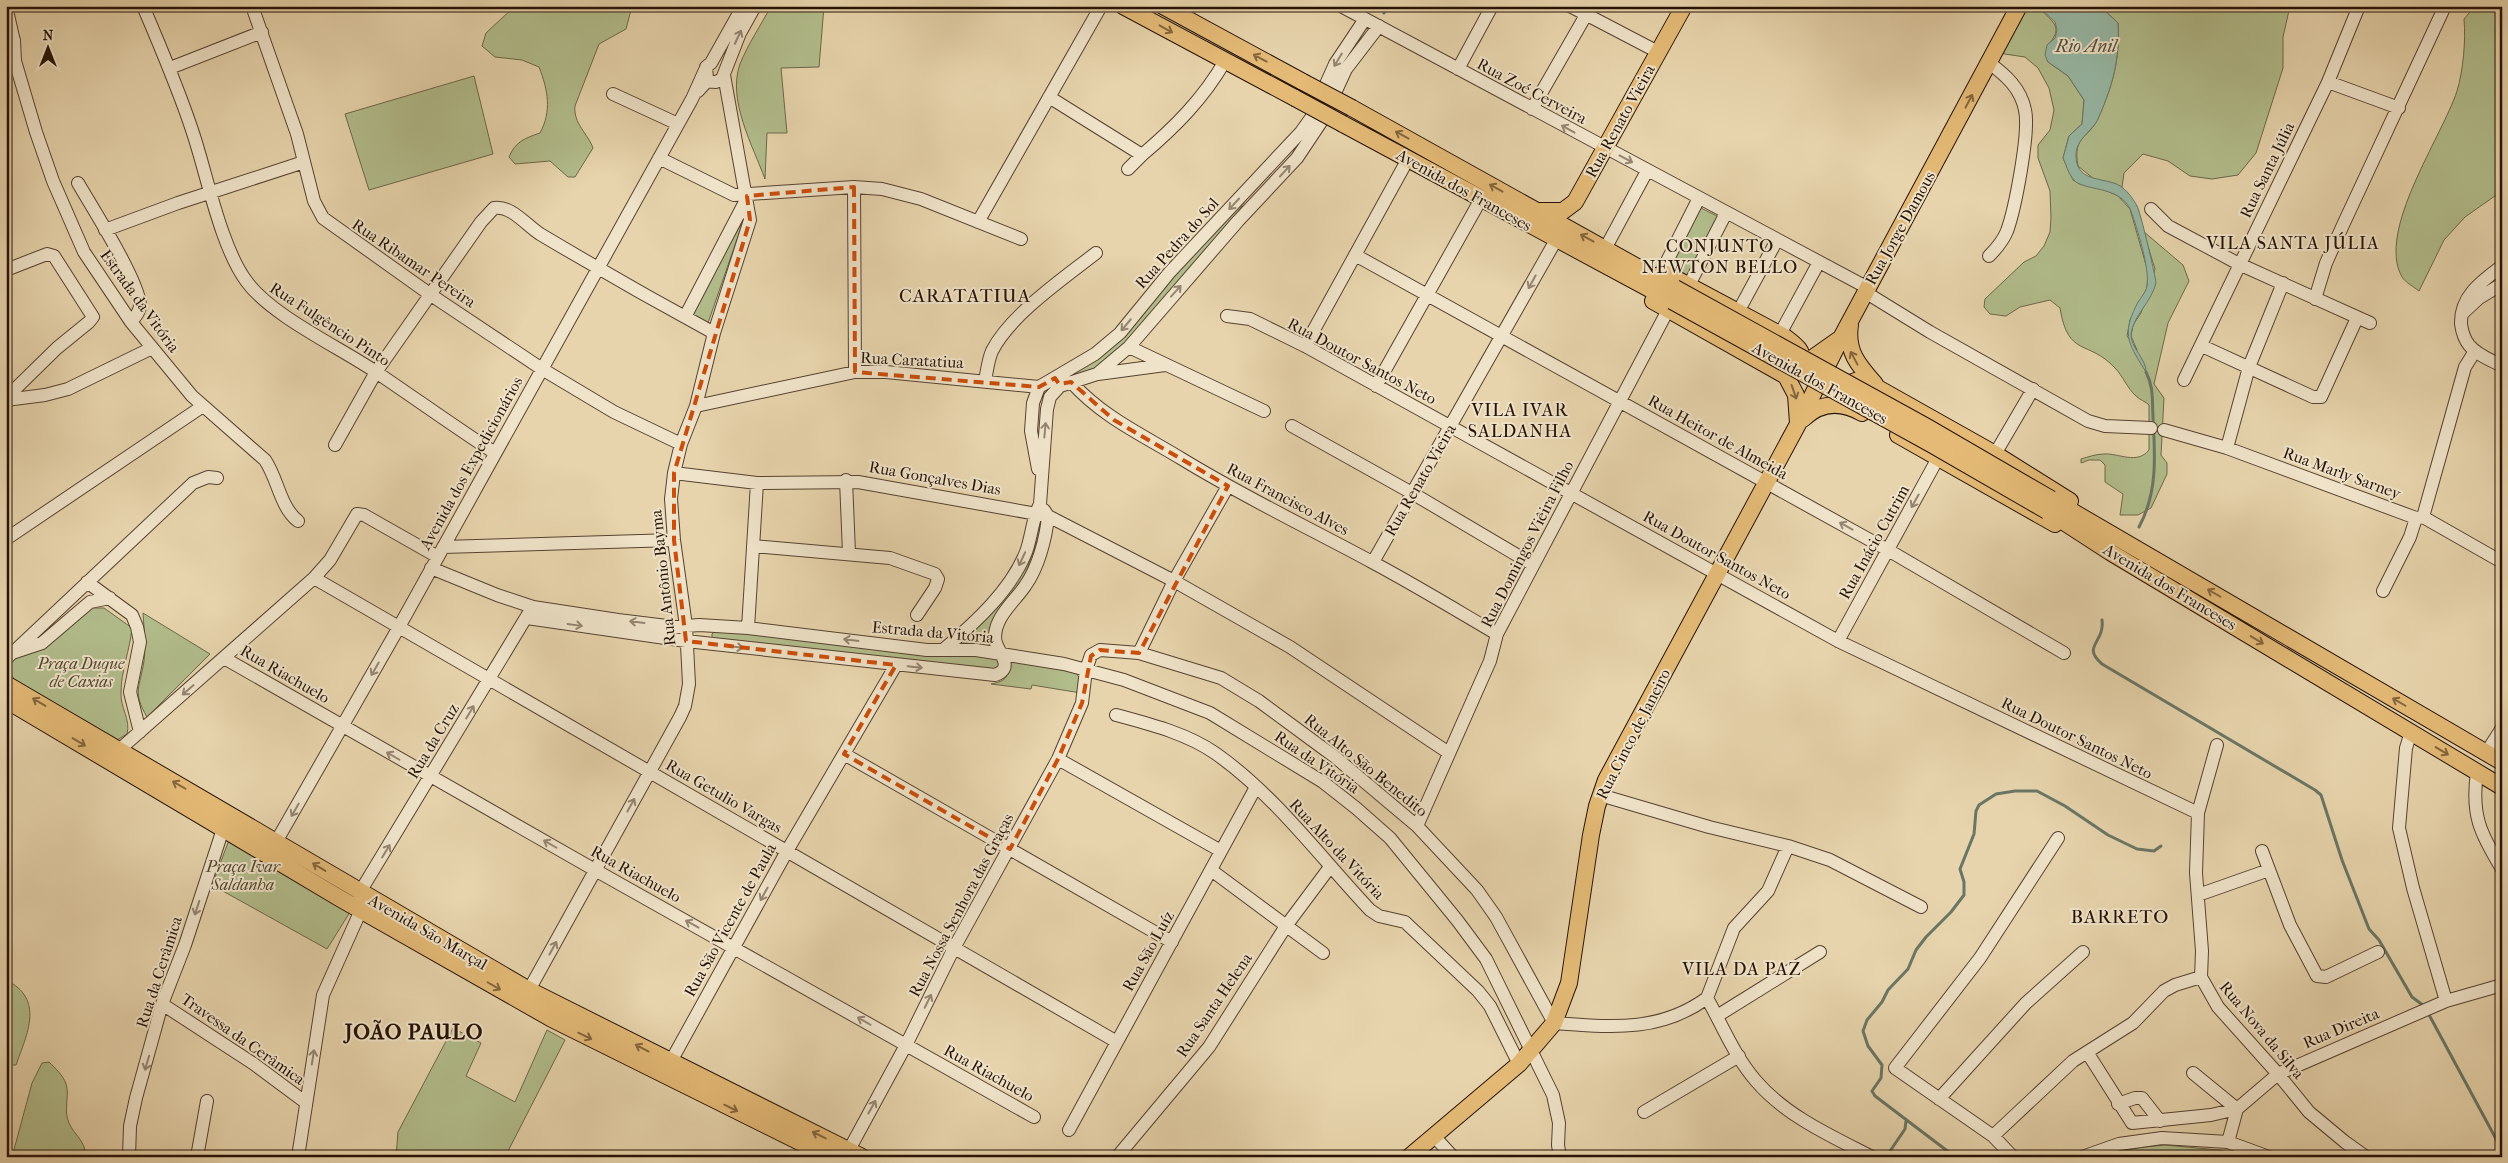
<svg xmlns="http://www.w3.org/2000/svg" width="2508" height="1163" viewBox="0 0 2508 1163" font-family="'IM FELL French Canon',serif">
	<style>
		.green { fill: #b2bd8c; stroke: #6c6849 }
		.water { fill: #97b8a5; stroke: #6a7665 }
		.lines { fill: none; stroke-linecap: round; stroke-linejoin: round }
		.stream { stroke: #6a7665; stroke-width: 3 }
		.minor-casing { stroke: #564230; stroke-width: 14 }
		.major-casing { stroke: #261206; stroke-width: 18 }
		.minor { stroke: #efe3c9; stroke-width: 12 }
		.major { stroke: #e4ba76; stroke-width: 16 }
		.major-bridge-casing { stroke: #261206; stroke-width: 18; stroke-linecap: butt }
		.major-bridge { stroke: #e4ba76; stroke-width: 16 }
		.oneway { stroke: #85663e }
		.oneway2 { stroke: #958571 }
		.marked { fill: none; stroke: #cb4e0b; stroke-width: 4; stroke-dasharray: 10 6; stroke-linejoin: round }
		.labels { text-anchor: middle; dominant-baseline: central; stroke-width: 4; stroke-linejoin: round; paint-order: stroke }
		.street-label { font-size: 16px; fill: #261206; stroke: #efe3c9 }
		.park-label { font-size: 16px; font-style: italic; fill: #50452e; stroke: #efe3c9 }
		.water-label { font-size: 18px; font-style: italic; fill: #4e4c3e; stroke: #efe3c9 }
		.neighbourhood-label { font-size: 18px; letter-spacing: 1px; fill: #261206; stroke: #efe3c9 }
		.quarter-label { font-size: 19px; letter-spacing: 1px; fill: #261206; stroke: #efe3c9 }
		.district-label { font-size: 21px; font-weight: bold; letter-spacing: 1px; fill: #261206; stroke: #efe3c9 }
	</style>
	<rect width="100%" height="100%" fill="#e7d4ac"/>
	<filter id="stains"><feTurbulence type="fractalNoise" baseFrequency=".004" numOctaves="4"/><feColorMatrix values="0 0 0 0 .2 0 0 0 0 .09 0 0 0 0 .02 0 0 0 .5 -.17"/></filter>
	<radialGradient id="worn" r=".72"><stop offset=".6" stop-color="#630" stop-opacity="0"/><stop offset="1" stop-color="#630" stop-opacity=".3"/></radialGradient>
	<path class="green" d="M515,6H632L626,29L599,44L575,106C573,123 588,134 593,148L575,177H568L550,161L515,164L509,157C515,142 525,138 540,133C552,111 548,90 539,67L522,60L495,57L482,46L486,33Z
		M771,6H824L819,67L781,68L787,133H767L765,179C753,146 727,100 740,64C748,44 761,25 771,6Z
		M2025,6H2038C2051,22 2066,26 2047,46L2048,62L2068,76L2084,100L2082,124L2069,136L2063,158L2073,180L2080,184L2101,188L2118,196L2130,209L2148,272L2147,288L2130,320L2127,336L2137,350L2131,336L2133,325L2141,313L2155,269L2143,231L2183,265L2189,281L2168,323L2154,384L2164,398L2161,455L2167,463V474L2151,508L2138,515H2120L2123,494L2105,482V465L2100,460H2089L2081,463V459C2088,457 2096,454 2104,454C2119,453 2137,465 2149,450V405C2145,401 2140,400 2136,396C2127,388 2123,376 2115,368C2088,339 2068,358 2060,308L2050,300L2020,307L2006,316L1990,314L1984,307L1985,299L2024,262L2036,256L2044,246L2050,232L2051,218L2050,191L2038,158V145L2050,130L2054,110L2049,88L2038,68L2025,57L1998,53Z
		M2100,6H2290L2283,37V68L2256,153L2238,175L2212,179L2190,176L2168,161L2143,154L2124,173L2122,187L2094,179L2078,166C2072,135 2090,138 2098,118C2113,85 2120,59 2118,23Z
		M2475,6H2502V191L2465,217L2444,240L2419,291C2414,287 2405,282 2402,277C2376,231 2442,137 2457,91C2463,72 2466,40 2464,19Z
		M474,76L493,154L369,190L345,114Z
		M1248,196L1238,212L1127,343L1100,366L1077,376L1074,374Z
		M1699,207L1719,217L1688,278L1668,269Z
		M744,219L708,323L690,314Z
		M1040,519L1044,521L1026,572L990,644L986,646L964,643L962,640L1001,600Z
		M92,608H104L132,628C130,650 121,670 121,693C120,707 131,720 127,734L117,740L16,682L9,671L10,664L14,659L33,652Z
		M143,613L210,654L147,717C132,691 140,688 144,661C146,645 144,629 143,613Z
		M716,630L994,657L999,661L998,670L712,638V634Z
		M1012,659L1076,673L1081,680V693L1032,685L1031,689L991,684C1012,680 1005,674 1012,659Z
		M229,840L350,912L327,949L212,885Z
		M6,980C45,999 27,1034 16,1065H6Z
		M453,1028L481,1043L466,1076L515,1102L547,1030L565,1040L505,1157H396L398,1132Z
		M49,1062C55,1068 63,1075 66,1084C70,1095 63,1110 69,1123C74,1135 87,1142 85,1157H12L32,1083L42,1063Z
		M2165,1145L2219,1150L2243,1157H2103L2135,1148Z"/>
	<path class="water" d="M2038,6H2100L2118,23C2120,59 2113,85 2098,119C2092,132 2075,139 2076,157C2077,185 2110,176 2123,188C2128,192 2134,200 2137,206C2140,210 2156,278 2156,283C2152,301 2133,316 2131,334C2130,347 2147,360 2146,372C2130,346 2121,336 2136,306C2139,299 2146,293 2147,286C2150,269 2137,228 2131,211C2120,184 2082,192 2073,179C2068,173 2066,164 2063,158L2069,136L2082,124L2084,100L2068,76L2048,62L2045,55L2047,45L2055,38L2057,30L2055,22Z"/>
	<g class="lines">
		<path class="stream" d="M1384,13L1387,6
			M2139,527C2158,492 2155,455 2153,417C2152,400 2154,388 2146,372
			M2102,620C2105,643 2081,646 2102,664L2315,790L2321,795L2342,860L2369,929L2379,940L2412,997L2424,1006
			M2427,1011L2502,1150
			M1886,1157L1905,1129L1906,1121
			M1950,1157V1153L1875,1096L1872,1091L1881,1078L1882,1065L1868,1046L1863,1031L1867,1020L1882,1002L1888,990L1908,969L1916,950L1926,937L1951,912L1964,895V882L1960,869L1974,834L1976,811L1979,805L1996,794L2015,791H2037L2065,806L2108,835L2137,849L2154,851L2161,846"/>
		<g class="minor-casing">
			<path id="minor" d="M6,6L13,37
				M143,6C161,48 179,90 193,133C207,175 221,248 247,282C272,316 339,347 376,372C416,399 455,427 495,453
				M252,6L297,134L314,201L323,218L431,295L542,369L614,412L681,444
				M1341,6L1868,288
				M1570,6L1658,52
				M14,40L15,61L36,132L53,181L84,252L131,322L192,396L265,460C278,479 280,507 298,521
				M1989,63C2006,75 2021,89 2025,110C2030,132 2015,209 2007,231C2003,241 1997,248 1989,256
				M170,68L262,32
				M1458,69L1492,6
				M707,78L706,67L711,63L743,6
				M2328,82L2399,108
				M698,91L707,81L716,82L722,79L740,33L755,6
				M613,94L678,124
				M1049,97L1142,155C1175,127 1203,99 1225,61
				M1532,109L1586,15
				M659,158L734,195L854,187L882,189L921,199L1021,239
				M1128,169L1142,155
				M78,183C92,207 139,281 140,305C140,312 135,317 131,322
				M854,187L855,372
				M2151,209L2168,226L2239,264L2370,323
				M978,222L1101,6
				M105,230L178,203L304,162
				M1605,249L1647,171
				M1355,255L1888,550L2064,653
				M2502,266C2482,281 2460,296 2461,324C2462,331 2464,339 2469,345C2477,355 2491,360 2502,366
				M6,270L47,254L54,256L93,317L89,322L57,348L6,398
				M1662,271L1699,198
				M1689,285L1726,213
				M1865,292L1930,332L2088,421L2105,426L2151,428
				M2315,299L2326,263L2343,225L2445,6
				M1738,312L1777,240
				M2464,312L2479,298L2502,284
				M1227,316L1250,319L1305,346L1838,641L2198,813
				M685,317L747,198
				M1780,334L1819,262
				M1305,346L1408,159
				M2202,346L2313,397H2321L2357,318
				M1129,347L1264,411
				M1098,374L1165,365
				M2184,380L2328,82L2359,6
				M985,381C987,371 988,360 992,351C1010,315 1064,278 1096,253
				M1071,382C1104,418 1141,434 1182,459C1244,497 1309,528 1372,562C1415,585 1456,610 1497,634
				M1376,386L1481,199
				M6,400L45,395L68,389L152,348
				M696,406L855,372H886L1039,387
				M1292,426L1412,493L1532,564
				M2164,430L2227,448L2416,518L2423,517L2502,562
				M335,445L376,372L481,222L494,208C511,205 526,225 540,234C597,268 655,301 714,333
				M2227,448L2249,367L2283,283
				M1995,454L2033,389
				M1038,469L1031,431L1033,403L1039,387L1095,354L1120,333L1169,273L1301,132L1311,118L1335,64L1365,19
				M674,473L757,483L858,482L1048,516L1174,581L1290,647L1449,753
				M846,480L849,553
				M2423,517L2465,367L2475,351
				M6,539L203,406
				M753,546L890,558L935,574L938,579L935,588L917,615
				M443,547L674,540
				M1373,562L1556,240
				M431,568L497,595L533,607L618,620L675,627L699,625L748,628L927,650H976L1064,664L1124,680L1210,713L1323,782L1356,808L1390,838L1457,920L1486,959L1553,1095L1559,1123L1558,1145L1560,1157
				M314,578L1117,1042
				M87,582L132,615L137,627L140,642L130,692L140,732
				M2383,591L2410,537L2416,518
				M527,618L686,641L995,675C1014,668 1000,655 996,643C994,636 996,627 999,621C1005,608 1017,598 1025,586C1038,568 1046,539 1048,516L1044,510
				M748,628L757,483
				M1838,641L1938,458
				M944,649C975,623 1011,590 1026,552C1032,536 1032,519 1040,504L1047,409L1050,397L1060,386L1097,374L1129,347L1238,221L1297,158L1323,119L1346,69L1379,26
				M15,652L42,643L90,602L110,598
				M1139,653L1174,581L1228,486
				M224,658L595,870L1034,1117
				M6,659L193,483L208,477L217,478
				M1116,715C1149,724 1186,733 1215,753C1275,795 1320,857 1370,910L1379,916L1405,922L1478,991L1490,1006L1519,1064
				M2411,732L2406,748L2399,828L2413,888L2446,1001
				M2217,745L2198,813L2196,873L2202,951L2201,977L2218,1007L2278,1074L2309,1112L2345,1142L2366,1157
				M119,750L314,578L330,560L357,514L364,515L438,557
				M2486,753L2502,728
				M844,754L1172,942
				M1058,759L1221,851
				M2477,772C2471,815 2480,833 2502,869
				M1600,795L1709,827L1788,846L1830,860L1921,907
				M1417,826L1490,661L1497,634L1668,310
				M276,842L399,627L692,99L705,70
				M2262,851L2290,925L2317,976L2326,977L2378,952
				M1211,870L1323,953
				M2198,895L2269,870
				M529,990L680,717L685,706L689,684L686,626L674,540L671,499L674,473L681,444L696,406L714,333L750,220L724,75
				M1707,998C1722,1025 1735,1057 1756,1081C1786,1116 1831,1136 1872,1157
				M1707,998L1734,928L1768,891L1788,846
				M162,1004L254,1064L305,1102
				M1717,1016L1820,952
				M2087,1052L2132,1123L2211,1115L2237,1109
				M670,1063L787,851L896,665
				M2193,1073L2237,1109
				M1939,1099L2026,1003L2083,952
				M2118,1104L2135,1098H2142L2160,1121
				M1644,1112L1739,1056
				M1069,1130L1256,787
				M1434,1136L1453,1157
				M1993,1136L2073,1061L2133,1023L2164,991L2175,985L2201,977
				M2228,1142L2237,1109L2278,1074L2446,1001L2502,985
				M849,1150L906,1045L954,948L1058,759L1082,703L1086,670L1091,655L1100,650L1139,653L1221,678L1259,701L1335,757L1417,826L1477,890L1496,917L1554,1023C1610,1027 1659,1033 1707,998
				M129,1157L130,1126L136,1098L162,1004L185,945L223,829
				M197,1157L207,1101
				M298,1157L323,995L361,910L360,892L530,611
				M1117,1157L1209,1047L1286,926L1330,867
				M2013,1157L1993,1136L1895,1068L1980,958L2058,838
				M2082,1157L2119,1144L2162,1138L2228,1142L2269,1157"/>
		</g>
		<g class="major-casing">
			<path id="major" d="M1123,6L1295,98
				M1163,6L1303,82
				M1352,108L1675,288
				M1343,124L1672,301
				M1540,211H1563L1575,202L1684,6
				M1667,274L1785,337C1794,344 1804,350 1802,363
				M1653,301L1786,376L1796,395L1798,423
				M1850,325C1846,351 1858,365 1875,384
				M1797,369L1838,340
				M1845,394C1847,382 1856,378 1867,382L1995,454L2070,501
				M1803,419C1820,402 1841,401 1862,413
				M1898,435L2055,524
				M2051,499L2502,762
				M2047,511L2110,552L2502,787
				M6,684L529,990L862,1157
				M6,700L341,899L552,1019L830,1157
				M1409,1157L1519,1064L1554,1023L1569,983L1591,835L1597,806L1606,780L1798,424L1841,338L2019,6"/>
		</g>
		<use href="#minor" class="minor"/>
		<use href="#major" class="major"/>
		<g class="major-bridge-casing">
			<path id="major-bridge" d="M1303,82L1352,108
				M1295,98L1343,124
				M1675,288L1927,427L2051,499
				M1672,301L1931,444L2047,511"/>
		</g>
		<use href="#major-bridge" class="major-bridge"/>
	</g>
	<defs><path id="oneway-shaft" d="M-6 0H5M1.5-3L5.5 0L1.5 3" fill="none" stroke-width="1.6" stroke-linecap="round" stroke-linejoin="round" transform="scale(1.25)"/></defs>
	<g class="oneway">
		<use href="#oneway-shaft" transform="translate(1166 29) rotate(29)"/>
		<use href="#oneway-shaft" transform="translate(1260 58) rotate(-152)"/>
		<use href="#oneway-shaft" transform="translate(1969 101) rotate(-62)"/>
		<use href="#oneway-shaft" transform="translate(1402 135) rotate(-151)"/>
		<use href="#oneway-shaft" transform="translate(1496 188) rotate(-151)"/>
		<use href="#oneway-shaft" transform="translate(1587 238) rotate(-151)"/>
		<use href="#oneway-shaft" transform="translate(1854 358) rotate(-118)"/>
		<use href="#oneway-shaft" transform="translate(1794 392) rotate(71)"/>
		<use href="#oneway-shaft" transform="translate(2214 593) rotate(-150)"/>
		<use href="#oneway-shaft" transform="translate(2257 640) rotate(31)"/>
		<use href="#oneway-shaft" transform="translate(39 702) rotate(-149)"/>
		<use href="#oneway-shaft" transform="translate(2399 702) rotate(-150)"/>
		<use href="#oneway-shaft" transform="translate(79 742) rotate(31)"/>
		<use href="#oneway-shaft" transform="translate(2442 751) rotate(31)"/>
		<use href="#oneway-shaft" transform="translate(179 785) rotate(-150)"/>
		<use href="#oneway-shaft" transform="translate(319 867) rotate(-149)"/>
		<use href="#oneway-shaft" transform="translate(494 986) rotate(30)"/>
		<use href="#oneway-shaft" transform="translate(585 1036) rotate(26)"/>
		<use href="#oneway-shaft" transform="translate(642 1048) rotate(-152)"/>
		<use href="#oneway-shaft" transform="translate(731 1108) rotate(26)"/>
		<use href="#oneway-shaft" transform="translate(819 1135) rotate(-154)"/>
	</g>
	<g class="oneway2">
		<use href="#oneway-shaft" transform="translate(738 37) rotate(-65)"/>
		<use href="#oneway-shaft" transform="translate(1338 60) rotate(121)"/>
		<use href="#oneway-shaft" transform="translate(1568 129) rotate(-151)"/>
		<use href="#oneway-shaft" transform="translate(1626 159) rotate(28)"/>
		<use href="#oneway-shaft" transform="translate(1285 171) rotate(-47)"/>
		<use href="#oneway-shaft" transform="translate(1234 204) rotate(133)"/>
		<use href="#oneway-shaft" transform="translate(1532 282) rotate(119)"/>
		<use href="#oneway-shaft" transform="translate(1176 291) rotate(-48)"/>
		<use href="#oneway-shaft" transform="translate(1126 325) rotate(130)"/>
		<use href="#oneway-shaft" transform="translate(1045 430) rotate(-85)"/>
		<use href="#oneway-shaft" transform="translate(1915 501) rotate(119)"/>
		<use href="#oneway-shaft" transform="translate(1846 526) rotate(-151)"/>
		<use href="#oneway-shaft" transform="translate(1022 559) rotate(115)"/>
		<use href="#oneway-shaft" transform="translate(637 622) rotate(-173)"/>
		<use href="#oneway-shaft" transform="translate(575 625) rotate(8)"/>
		<use href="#oneway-shaft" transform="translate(851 640) rotate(-173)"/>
		<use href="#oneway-shaft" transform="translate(736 647) rotate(7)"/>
		<use href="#oneway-shaft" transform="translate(915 667) rotate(6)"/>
		<use href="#oneway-shaft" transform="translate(375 669) rotate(120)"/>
		<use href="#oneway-shaft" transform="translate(188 690) rotate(139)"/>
		<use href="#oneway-shaft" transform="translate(470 712) rotate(-59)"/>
		<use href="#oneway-shaft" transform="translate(393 756) rotate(-150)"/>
		<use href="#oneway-shaft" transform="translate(631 805) rotate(-61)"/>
		<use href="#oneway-shaft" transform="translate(295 810) rotate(120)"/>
		<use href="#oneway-shaft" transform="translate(550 844) rotate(-150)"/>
		<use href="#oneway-shaft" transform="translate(386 851) rotate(-59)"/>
		<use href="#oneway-shaft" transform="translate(764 894) rotate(119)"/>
		<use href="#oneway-shaft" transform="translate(197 908) rotate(108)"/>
		<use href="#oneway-shaft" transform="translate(692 924) rotate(-151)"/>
		<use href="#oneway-shaft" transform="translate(553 948) rotate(-61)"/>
		<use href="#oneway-shaft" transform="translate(928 1001) rotate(-64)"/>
		<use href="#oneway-shaft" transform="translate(864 1021) rotate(-150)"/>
		<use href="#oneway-shaft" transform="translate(313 1057) rotate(-81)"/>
		<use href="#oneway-shaft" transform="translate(147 1063) rotate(107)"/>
		<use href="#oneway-shaft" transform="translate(872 1107) rotate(-61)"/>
	</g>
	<path class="marked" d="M854,187L855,372L1039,387L1055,378L1059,384L1071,382L1114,420L1228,486L1139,653L1100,650L1091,656L1082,703L1058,759L1010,849L844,754L896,665L686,641L674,540V473L750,220L747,196Z"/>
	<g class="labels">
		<g class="street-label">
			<text transform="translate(1532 91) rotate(28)">Rua Zoé Cerveira</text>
			<text transform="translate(1620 121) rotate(-61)">Rua Renato Vieira</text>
			<text transform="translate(2267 170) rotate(-64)">Rua Santa Júlia</text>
			<text transform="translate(1464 190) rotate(29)">Avenida dos Franceses</text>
			<text transform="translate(1900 228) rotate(-61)">Rua Jorge Damous</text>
			<text transform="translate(1177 243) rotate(-48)">Rua Pedra do Sol</text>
			<text transform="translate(414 263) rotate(34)">Rua Ribamar Pereira</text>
			<text transform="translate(140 301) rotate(54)">Estrada da Vitória</text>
			<text transform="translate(330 324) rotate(33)">Rua Fulgêncio Pinto</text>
			<text transform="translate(912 360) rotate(3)">Rua Caratatiua</text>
			<text transform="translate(1362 361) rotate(28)">Rua Doutor Santos Neto</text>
			<text transform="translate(1820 383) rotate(29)">Avenida dos Franceses</text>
			<text transform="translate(1718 437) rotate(29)">Rua Heitor de Almeida</text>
			<text transform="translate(471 463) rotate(-61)">Avenida dos Expedicionários</text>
			<text transform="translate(2342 473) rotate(20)">Rua Marly Sarney</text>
			<text transform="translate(935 478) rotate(10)">Rua Gonçalves Dias</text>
			<text transform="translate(1420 480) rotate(-60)">Rua Renato Vieira</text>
			<text transform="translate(1288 499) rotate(28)">Rua Francisco Alves</text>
			<text transform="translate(1874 542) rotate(-61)">Rua Inácio Cutrim</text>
			<text transform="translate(1527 544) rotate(-63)">Rua Domingos Viêira Filho</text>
			<text transform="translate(1717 555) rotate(29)">Rua Doutor Santos Neto</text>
			<text transform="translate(663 578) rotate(-96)">Rua Antônio Bayma</text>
			<text transform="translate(2170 587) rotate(31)">Avenida dos Franceses</text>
			<text transform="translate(933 632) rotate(5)">Estrada da Vitória</text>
			<text transform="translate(285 674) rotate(30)">Rua Riachuelo</text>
			<text transform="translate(1633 734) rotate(-63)">Rua Cinco de Janeiro</text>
			<text transform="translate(2077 738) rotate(26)">Rua Doutor Santos Neto</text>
			<text transform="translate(433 741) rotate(-59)">Rua da Cruz</text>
			<text transform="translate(1317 762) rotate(34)">Rua da Vitória</text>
			<text transform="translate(1366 765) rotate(39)">Rua Alto São Benedito</text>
			<text transform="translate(724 796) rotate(30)">Rua Getulio Vargas</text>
			<text transform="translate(1337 849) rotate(47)">Rua Alto da Vitória</text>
			<text transform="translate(636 874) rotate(29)">Rua Riachuelo</text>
			<text transform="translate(961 905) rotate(-62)">Rua Nossa Senhora das Graças</text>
			<text transform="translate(730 920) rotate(-61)">Rua São Vicente de Paula</text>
			<text transform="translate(428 932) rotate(30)">Avenida São Marçal</text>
			<text transform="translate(1148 951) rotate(-61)">Rua São Luíz</text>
			<text transform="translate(159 972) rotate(-72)">Rua da Cerâmica</text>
			<text transform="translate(1214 1005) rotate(-56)">Rua Santa Helena</text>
			<text transform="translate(2341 1028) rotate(-23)">Rua Direita</text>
			<text transform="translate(2262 1030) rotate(50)">Rua Nova da Silva</text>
			<text transform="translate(243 1039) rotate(35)">Travessa da Cerâmica</text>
			<text transform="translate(989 1073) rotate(29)">Rua Riachuelo</text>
		</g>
		<g class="park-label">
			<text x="81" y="663">Praça Duque<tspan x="81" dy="18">de Caxias</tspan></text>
			<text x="243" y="866">Praça Ivar<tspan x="243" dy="18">Saldanha</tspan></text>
		</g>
		<g class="water-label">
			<text x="2086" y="46">Rio Anil</text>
		</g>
		<g class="neighbourhood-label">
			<text x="2293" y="243">VILA SANTA JÚLIA</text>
			<text x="1720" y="246">CONJUNTO<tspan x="1720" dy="21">NEWTON BELLO</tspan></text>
			<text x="1520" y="410">VILA IVAR<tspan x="1520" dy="21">SALDANHA</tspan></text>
			<text x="1742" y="969">VILA DA PAZ</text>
		</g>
		<g class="quarter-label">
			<text x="965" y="296">CARATATIUA</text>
			<text x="2120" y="917">BARRETO</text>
		</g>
		<g class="district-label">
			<text x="414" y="1032">JOÃO PAULO</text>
		</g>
	</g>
	<rect width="2508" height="1163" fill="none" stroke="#e7d4ac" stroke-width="25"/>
	<rect x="8" y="8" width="2493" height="1148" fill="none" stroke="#261206" stroke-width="2.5"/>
	<rect x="12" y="12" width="2483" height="1138" fill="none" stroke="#261206"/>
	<g transform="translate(48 48)" stroke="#efe3c9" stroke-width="4" paint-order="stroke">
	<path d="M0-4L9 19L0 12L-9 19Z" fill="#261206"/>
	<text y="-8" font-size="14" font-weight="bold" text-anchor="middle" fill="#261206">N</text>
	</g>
	<rect width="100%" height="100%" filter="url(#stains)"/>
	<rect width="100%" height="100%" fill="url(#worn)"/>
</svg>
